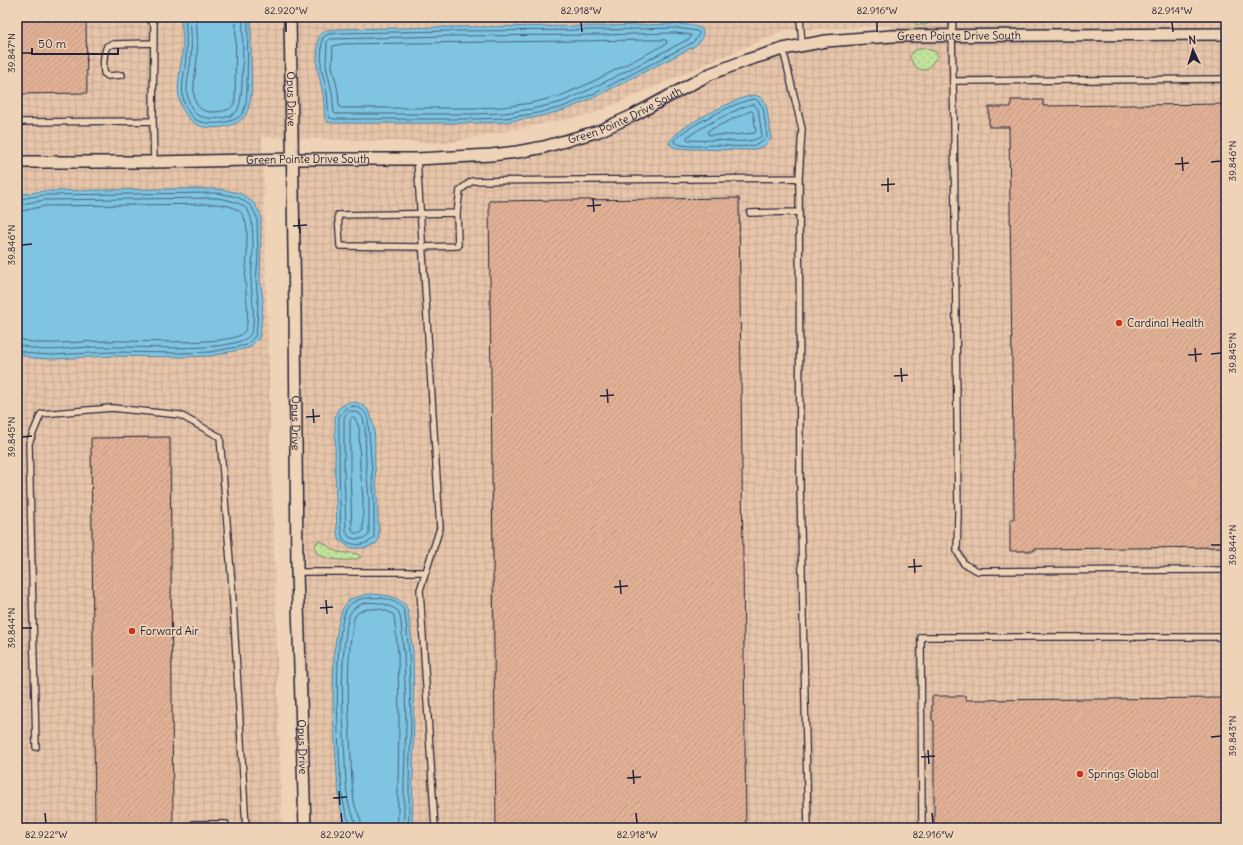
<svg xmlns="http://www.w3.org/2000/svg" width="1243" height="845" viewBox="0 0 1243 845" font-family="Delius,sans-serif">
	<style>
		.industrial { fill: url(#industrial-grid) }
		.green { fill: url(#green-dots); stroke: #71826b }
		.water { fill: #7fc4e0; stroke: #5a839e }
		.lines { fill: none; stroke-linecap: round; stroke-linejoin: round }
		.shore { stroke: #47637d; stroke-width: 1 }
		.building { fill: url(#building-hatch); stroke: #22223b }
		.service-casing { stroke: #22223b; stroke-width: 8 }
		.minor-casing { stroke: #22223b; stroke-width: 14 }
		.service { stroke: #efd3b6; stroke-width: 5.5 }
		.minor { stroke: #efd3b6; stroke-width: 11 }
		.ticks { fill: none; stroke: #22223b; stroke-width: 1.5 }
		.poi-dot { fill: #c8321e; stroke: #efd3b6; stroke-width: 1.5 }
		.labels { text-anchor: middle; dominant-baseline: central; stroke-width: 3.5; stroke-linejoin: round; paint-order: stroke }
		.street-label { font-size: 11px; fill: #22223b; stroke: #efd3b6 }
		.poi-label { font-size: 11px; fill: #22223b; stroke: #efd3b6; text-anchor: start }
		.neatline { fill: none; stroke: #22223b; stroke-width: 1.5 }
		.ticks-label { font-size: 10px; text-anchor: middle; fill: #22223b }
	</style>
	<defs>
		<pattern id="industrial-grid" width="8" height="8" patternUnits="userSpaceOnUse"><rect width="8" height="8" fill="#e7c5aa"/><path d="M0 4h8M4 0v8" fill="none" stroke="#c6a993"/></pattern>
		<pattern id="green-dots" width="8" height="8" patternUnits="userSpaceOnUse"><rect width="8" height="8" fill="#c0e29b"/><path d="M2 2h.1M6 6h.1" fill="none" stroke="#a5c286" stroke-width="1.8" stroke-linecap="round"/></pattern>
		<pattern id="building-hatch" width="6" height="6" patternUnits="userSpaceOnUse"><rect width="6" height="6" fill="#e1b095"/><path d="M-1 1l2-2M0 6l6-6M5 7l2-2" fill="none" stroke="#c19781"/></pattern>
	</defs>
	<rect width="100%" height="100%" fill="#efd3b6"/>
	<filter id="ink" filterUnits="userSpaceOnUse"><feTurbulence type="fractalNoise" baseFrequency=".025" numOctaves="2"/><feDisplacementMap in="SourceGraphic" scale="8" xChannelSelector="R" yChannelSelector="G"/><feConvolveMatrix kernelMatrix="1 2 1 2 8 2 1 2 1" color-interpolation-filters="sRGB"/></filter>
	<g filter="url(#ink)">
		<path class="industrial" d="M17,17H1226V828H305L293,159H437L572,139L710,74L783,49L892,36L891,26L784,30L592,114L447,143L262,137L282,828H17Z"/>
		<path class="green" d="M909,17H935L930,23C922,26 914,26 909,17Z
			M924,48L936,52L938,56C934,59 931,66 927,69C919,73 911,63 910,56L915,50Z
			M319,541C327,543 331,551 339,552C347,554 356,551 361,557C353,563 326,560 318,554C316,552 316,551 315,548L316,543Z"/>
		<path class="water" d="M181,17H251C251,31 251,46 251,60C251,77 254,99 246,114C239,127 217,129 204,127C192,125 183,114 180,102C176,87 180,72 182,57C184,44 182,30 181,17Z
			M676,24C685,25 695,24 703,30C704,37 700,41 695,46L595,97L565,110L533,118L505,122L474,123H334L327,122L325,118L323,94L317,67L318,40L320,34L327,30L341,29L449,27L603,26Z
			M753,95C765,96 767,106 768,116C769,124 771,131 771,139L763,147L750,150L689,149L676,148L669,144C671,129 737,98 753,95Z
			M164,189H218L240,193L254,203L261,215V235L260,279L263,300L261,327L259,338L249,348L210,356L182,357L112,356L53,359L32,358L17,353V197L24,194L44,191Z
			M348,402C359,402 366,404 370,414C377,428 374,451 375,466C376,484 378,501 378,519C378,526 380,536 377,543L365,548H351L340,541L337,533L335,471V416L338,409Z
			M368,594C382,594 405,596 408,612C411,625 410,638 413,650C414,693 414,736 413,779C412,796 414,811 411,828H348L345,823L340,806L337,776L333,711L334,652L339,620L343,608L350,599Z"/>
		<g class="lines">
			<path class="shore" d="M185,17C186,30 187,44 186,57C185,72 180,87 184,102C186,109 190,116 196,120C207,126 234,124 242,114C246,108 246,100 247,93L248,17
				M190,17C191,30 192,44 191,57C190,72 184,87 189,102C191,107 193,112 197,115C206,120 231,120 237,111C245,100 242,34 243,17
				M196,17C197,30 198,44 197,57C196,80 182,119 222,111C230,110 232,108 235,101L236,17
				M676,28L697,31L699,32C699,37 695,40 692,43L593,94L563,107L533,114L504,118L474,119H335L330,118L329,117L327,93L321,67L322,41L323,37L329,34L341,33L449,31L603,30Z
				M676,33L691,35V37L689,39L591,89L562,102L532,109L504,113L474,114H336L334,113L332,92L326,66L327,41L330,39L449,36L603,35Z
				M665,40L667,41L666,44L588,84L560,96L531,103L503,107L474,108H341L339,106L338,91L332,66L333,46L342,44Z
				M753,99L757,100L763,107L767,137C764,141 760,144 755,145C743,148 730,146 717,145C704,145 686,149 674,142V140C686,127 736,102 753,99Z
				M754,104L758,109L762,136C752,144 730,141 718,140C709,140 699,141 689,140L687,139V137C701,128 715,120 730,113C738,110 745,105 754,104Z
				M751,111L753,112L756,131L755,133L732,135H709L708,134V131Z
				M17,201L26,198L44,195L217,193L238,197L251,206L257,217L258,258L256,280L258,301L257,326L255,336L247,345L210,352L182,353L112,352L52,355L33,354L17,350
				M17,206L27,203L45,200L217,198C253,204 252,211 253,245C253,256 252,267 251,278C251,292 257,324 250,335C236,354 135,346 110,347C98,347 86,347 74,348C61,349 48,351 35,349C29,348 23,345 17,345
				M17,212L45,206L216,204C222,205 229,205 234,208C251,215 246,236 247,251C247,260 246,269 245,278C245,290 251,322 244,332C235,347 131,340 110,341C86,341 62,344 38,343C31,343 24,339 17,339
				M354,406C362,408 366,412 368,420L374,498V538C365,546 353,547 343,539C339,527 341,514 340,501C339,473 339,445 339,417C342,410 347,407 354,406Z
				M351,411L359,413L363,418L365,427L366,467L369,499V535C364,540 356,540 349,537L346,531L344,471V418L346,414Z
				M353,417L355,418L359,428L360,468L363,499V531L361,533H354L352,530L350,471V420Z
				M351,828C350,821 345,813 344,805C338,775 331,627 348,607C356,597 371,597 382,598C389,599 399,603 403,609C407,617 407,641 409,651L411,723L409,784V815L408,828
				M356,828C356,819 350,811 348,802C345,780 345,758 344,735C342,701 341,666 346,632C347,626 347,618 351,612C361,597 386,602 398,611C403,620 401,640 404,652L406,723L404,784V815L403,828
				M362,828C362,819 356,811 354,802C351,780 351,757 350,735C348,703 347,669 351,637C353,631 352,623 355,616C358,611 365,609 371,609C379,608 387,610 394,615L398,653L399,722L398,784V814L397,828"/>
		</g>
		<path class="building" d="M17,17H86L87,93L17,94Z
			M1011,100H1043V106L1226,104V547L1034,549V551H1010V519H1014L1009,127H989V107H1011Z
			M739,198L746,828H496L489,201Z
			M170,437L173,824H95L91,438Z
			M932,696H966V700L1226,698V828H934V721L932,720Z"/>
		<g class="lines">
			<g class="service-casing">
				<path id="service" d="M800,17L802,45
					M953,17L952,36L953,81L1226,79
					M122,75L108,76L104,73C103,63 103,55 107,46L114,44L154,43
					M953,81L954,121L958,513L957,551L964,564L978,571L1226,570
					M153,121L154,162
					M17,122L153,121L154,24L147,17
					M417,159L440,528L420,590L435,828
					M799,178L800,486L808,828
					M457,213L458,246L422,247L340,246L338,215L457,213L460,190L472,181L799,178L802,129L783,49
					M750,213L799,212
					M297,572H426
					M36,747L29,443L41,414L112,408L180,415L220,437L232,585L246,828
					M194,828V824H226V828
					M922,828L921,637H1226"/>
			</g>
			<g class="minor-casing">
				<g id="minor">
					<path id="s1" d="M290,17L295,309L297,572L305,828"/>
					<path id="s2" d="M17,162H154L293,159H417L491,155L517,152L544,147L599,131L634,115L710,74L747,60L783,49L826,41L892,36L1226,34"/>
				</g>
			</g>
			<use href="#service" class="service"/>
			<use href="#minor" class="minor"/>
		</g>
	</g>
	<path class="ticks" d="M286,22V32M581,22L582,32M877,22V32M1172,22L1173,32M22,53H32M1182,157L1183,171M1211,162L1221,161M1175,164L1189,163M888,178V192M881,185L895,184M593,198L594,212M587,206L601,205M299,219L300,233M293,226L307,225M22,245L32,244M1195,348L1196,362M1211,354L1221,353M1188,355L1202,354M901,368L902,382M894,376L908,375M607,389L608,403M600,396L614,395M313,409L314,423M306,417L320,416M22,437L32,436M1211,545H1221M914,559L915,573M908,567L922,566M620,580L621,594M614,587L628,586M326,600L327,614M320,608L333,607M22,628H32M1211,737L1221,736M928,750L929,764M921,757L935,756M633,770L634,784M627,778L641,777M339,791L340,805M333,798L347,797M45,813L46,823M341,813L342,823M636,813L637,823M932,813L933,823"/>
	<g class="poi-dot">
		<circle cx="1119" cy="323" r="4"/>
		<circle cx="132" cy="631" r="4"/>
		<circle cx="1080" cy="774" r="4"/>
	</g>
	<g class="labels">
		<g class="street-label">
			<text stroke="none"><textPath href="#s2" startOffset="964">Green Pointe Drive South</textPath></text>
			<text stroke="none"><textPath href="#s1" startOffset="82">Opus Drive</textPath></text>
			<text stroke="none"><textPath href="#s2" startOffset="615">Green Pointe Drive South</textPath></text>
			<text stroke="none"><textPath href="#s2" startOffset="291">Green Pointe Drive South</textPath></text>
			<text stroke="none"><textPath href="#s1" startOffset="406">Opus Drive</textPath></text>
			<text stroke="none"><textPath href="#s1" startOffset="730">Opus Drive</textPath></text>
		</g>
		<g class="poi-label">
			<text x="1127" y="323">Cardinal Health</text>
			<text x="140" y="631">Forward Air</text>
			<text x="1088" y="774">Springs Global</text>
		</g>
	</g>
	<rect width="1243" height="845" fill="none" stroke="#efd3b6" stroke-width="44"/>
	<g transform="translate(1193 50) rotate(356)" stroke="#efd3b6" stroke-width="3" paint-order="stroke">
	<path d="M0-3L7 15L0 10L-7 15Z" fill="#22223b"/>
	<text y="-6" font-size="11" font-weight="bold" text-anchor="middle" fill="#22223b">N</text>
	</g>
	<path d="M32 48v6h86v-6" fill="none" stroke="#22223b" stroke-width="2"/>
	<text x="38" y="48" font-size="12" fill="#22223b" stroke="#efd3b6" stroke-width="3" paint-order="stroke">50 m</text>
	<rect x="22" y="22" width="1199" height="801" class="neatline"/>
	<g class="ticks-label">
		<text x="286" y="14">82.920°W</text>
		<text x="581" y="14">82.918°W</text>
		<text x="877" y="14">82.916°W</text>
		<text x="1172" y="14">82.914°W</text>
		<text transform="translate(11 53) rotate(-90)" y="4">39.847°N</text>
		<text transform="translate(1232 161) rotate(-90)" y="4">39.846°N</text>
		<text transform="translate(11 245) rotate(-90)" y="4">39.846°N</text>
		<text transform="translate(1232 353) rotate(-90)" y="4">39.845°N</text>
		<text transform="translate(11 437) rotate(-90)" y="4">39.845°N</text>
		<text transform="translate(1232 545) rotate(-90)" y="4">39.844°N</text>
		<text transform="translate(11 628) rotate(-90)" y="4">39.844°N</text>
		<text transform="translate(1232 736) rotate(-90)" y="4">39.843°N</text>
		<text x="46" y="838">82.922°W</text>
		<text x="342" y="838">82.920°W</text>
		<text x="637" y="838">82.918°W</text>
		<text x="933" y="838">82.916°W</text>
	</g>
</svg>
